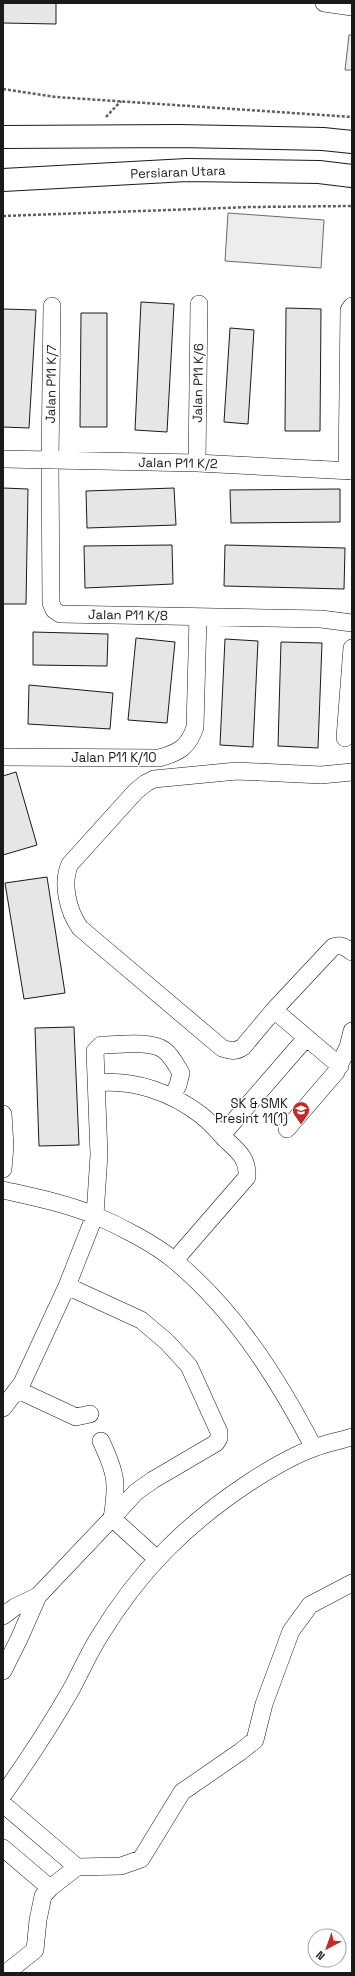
<svg xmlns="http://www.w3.org/2000/svg" width="355" height="1976" viewBox="0 0 355 1976" font-family="'Space Grotesk',sans-serif">
	<style>
		.pitch { fill: #ededed; stroke: #6a6a6a }
		.building { fill: #e6e6e6; stroke: #1a1a1a }
		.lines { fill: none; stroke-linecap: round; stroke-linejoin: round }
		.minor-casing { stroke: #1a1a1a; stroke-width: 18 }
		.major-casing { stroke: #1a1a1a; stroke-width: 24 }
		.path { stroke: #5f5f5f; stroke-width: 2.5; stroke-dasharray: 3 2; stroke-linecap: butt }
		.minor { stroke: #fff; stroke-width: 17 }
		.major { stroke: #fff; stroke-width: 22 }
		.labels { text-anchor: middle; dominant-baseline: central; stroke-width: 3; stroke-linejoin: round; paint-order: stroke }
		.street-label { font-size: 13px; fill: #1a1a1a; stroke: #fff }
		.poi-label { font-size: 13px; fill: #1a1a1a; stroke: #fff; text-anchor: end }
	</style>
	<rect width="100%" height="100%" fill="#fff"/>
	<path class="pitch" d="M349,35H352V70H345Z
		M228,213L324,220L321,268L225,261Z"/>
	<path class="building" d="M3,3H56V24L3,23Z
		M141,302L174,304L167,432L135,430Z
		M286,308L321,309L320,431H285Z
		M3,309L36,310L29,428L3,427Z
		M81,313H107V427H80Z
		M230,328L254,330L248,424L224,422Z
		M3,488L28,489L26,604H3Z
		M174,488L176,525L87,528L86,491Z
		M340,489V522L231,523L230,490Z
		M172,545L173,584L85,588L84,546Z
		M225,545L345,548L344,589L224,586Z
		M33,632L108,634L107,666L33,665Z
		M136,638L175,642L167,723L128,720Z
		M225,639L258,641L253,747L220,745Z
		M281,642L322,643L318,748L278,746Z
		M29,685L113,693L110,729L28,724Z
		M16,772L37,845L3,855V776Z
		M47,877L65,993L24,999L5,883Z
		M74,1027L79,1145L39,1146L35,1028Z"/>
	<g class="lines">
		<g class="minor-casing">
			<path id="minor" d="M324,3L352,7
				M52,306L50,461L51,603L54,610L60,614L321,619L352,623
				M3,459L197,463L352,471
				M197,463L199,304
				M347,471L349,310L352,306
				M345,738L352,648
				M3,757L159,758C178,753 189,747 195,727L198,617
				M274,1010L243,1047C235,1052 231,1051 222,1048L80,928C68,911 61,883 70,864L136,791L146,783L154,779L237,771L321,775L352,772
				M340,1066L274,1010L333,947C341,944 345,947 352,952
				M96,1083C133,1079 171,1092 201,1115C210,1122 218,1131 225,1139C238,1151 248,1158 247,1177L175,1260
				M3,1114L5,1146L3,1169
				M287,1129L336,1072L348,1047L352,1031
				M222,1135L306,1038
				M3,1190C34,1197 64,1203 94,1215C118,1225 155,1244 175,1261C236,1312 278,1379 314,1448
				M67,1286L141,1320L167,1342L189,1366L219,1432V1438L216,1443L153,1480L136,1492L112,1518
				M18,1390L76,1417L90,1414
				M3,1408L22,1383L67,1286L95,1215L99,1155L95,1051L101,1045C118,1045 151,1040 164,1050C172,1056 176,1065 181,1073L178,1085L172,1097
				M101,1441C116,1473 118,1483 112,1518
				M3,1616L15,1607L38,1596
				M3,1671L19,1639L38,1596L112,1518L157,1559
				M3,1795C28,1760 51,1725 72,1688C81,1671 89,1653 99,1637C139,1571 186,1524 250,1482C270,1469 291,1456 314,1448C326,1443 339,1441 352,1437
				M3,1804L77,1867
				M3,1848L50,1888
				M6,1973L35,1950L38,1920L43,1896L50,1888L77,1867L121,1866L141,1859L182,1792L240,1752L255,1740L264,1704L291,1631L310,1605L352,1583"/>
		</g>
		<g class="major-casing">
			<path id="major" d="M3,137L179,136L323,139L352,142
				M3,180L187,170L319,172L352,176"/>
		</g>
		<path class="path" d="M3,89L56,97L352,117
			M106,117L121,101
			M3,216L251,207L352,206"/>
		<use href="#minor" class="minor"/>
		<use href="#major" class="major"/>
	</g>
	<defs>
		<g id="school-pin" transform="scale(0.9)"><path d="M0 17L-7.5 6A9.5 9.5 0 1 1 7.5 6Z" fill="#c62828" stroke="#fff"/><path d="M0-5L7-2L0 1L-7-2ZM-4 1L0 2.5L4 1V4Q0 6-4 4Z" fill="#fff"/></g>
	</defs>
	<g fill-rule="evenodd">
		<use href="#school-pin" x="301" y="1110"/>
	</g>
	<g class="labels">
		<g class="street-label">
			<text transform="translate(178 172) rotate(-2)">Persiaran Utara</text>
			<text transform="translate(198 383) rotate(-89)">Jalan P11 K/6</text>
			<text transform="translate(51 384) rotate(-89)">Jalan P11 K/7</text>
			<text transform="translate(178 463) rotate(1)">Jalan P11 K/2</text>
			<text transform="translate(128 615) rotate(1)">Jalan P11 K/8</text>
			<text x="114" y="757">Jalan P11 K/10</text>
		</g>
		<g class="poi-label">
			<text x="288" y="1103">SK &amp; SMK<tspan x="288" dy="15">Presint 11(1)</tspan></text>
		</g>
	</g>
	<rect width="355" height="1976" fill="none" stroke="#1a1a1a" stroke-width="8"/>
	<g transform="translate(327 1948) rotate(221)"><circle r="19" fill="#ffffff" stroke="#a3a3a3"/>
	<path d="M0-3L7 15L0 10L-7 15Z" fill="#c62828"/>
	<text y="-6" font-size="11" font-weight="bold" text-anchor="middle" fill="#1a1a1a">N</text>
	</g>
</svg>
